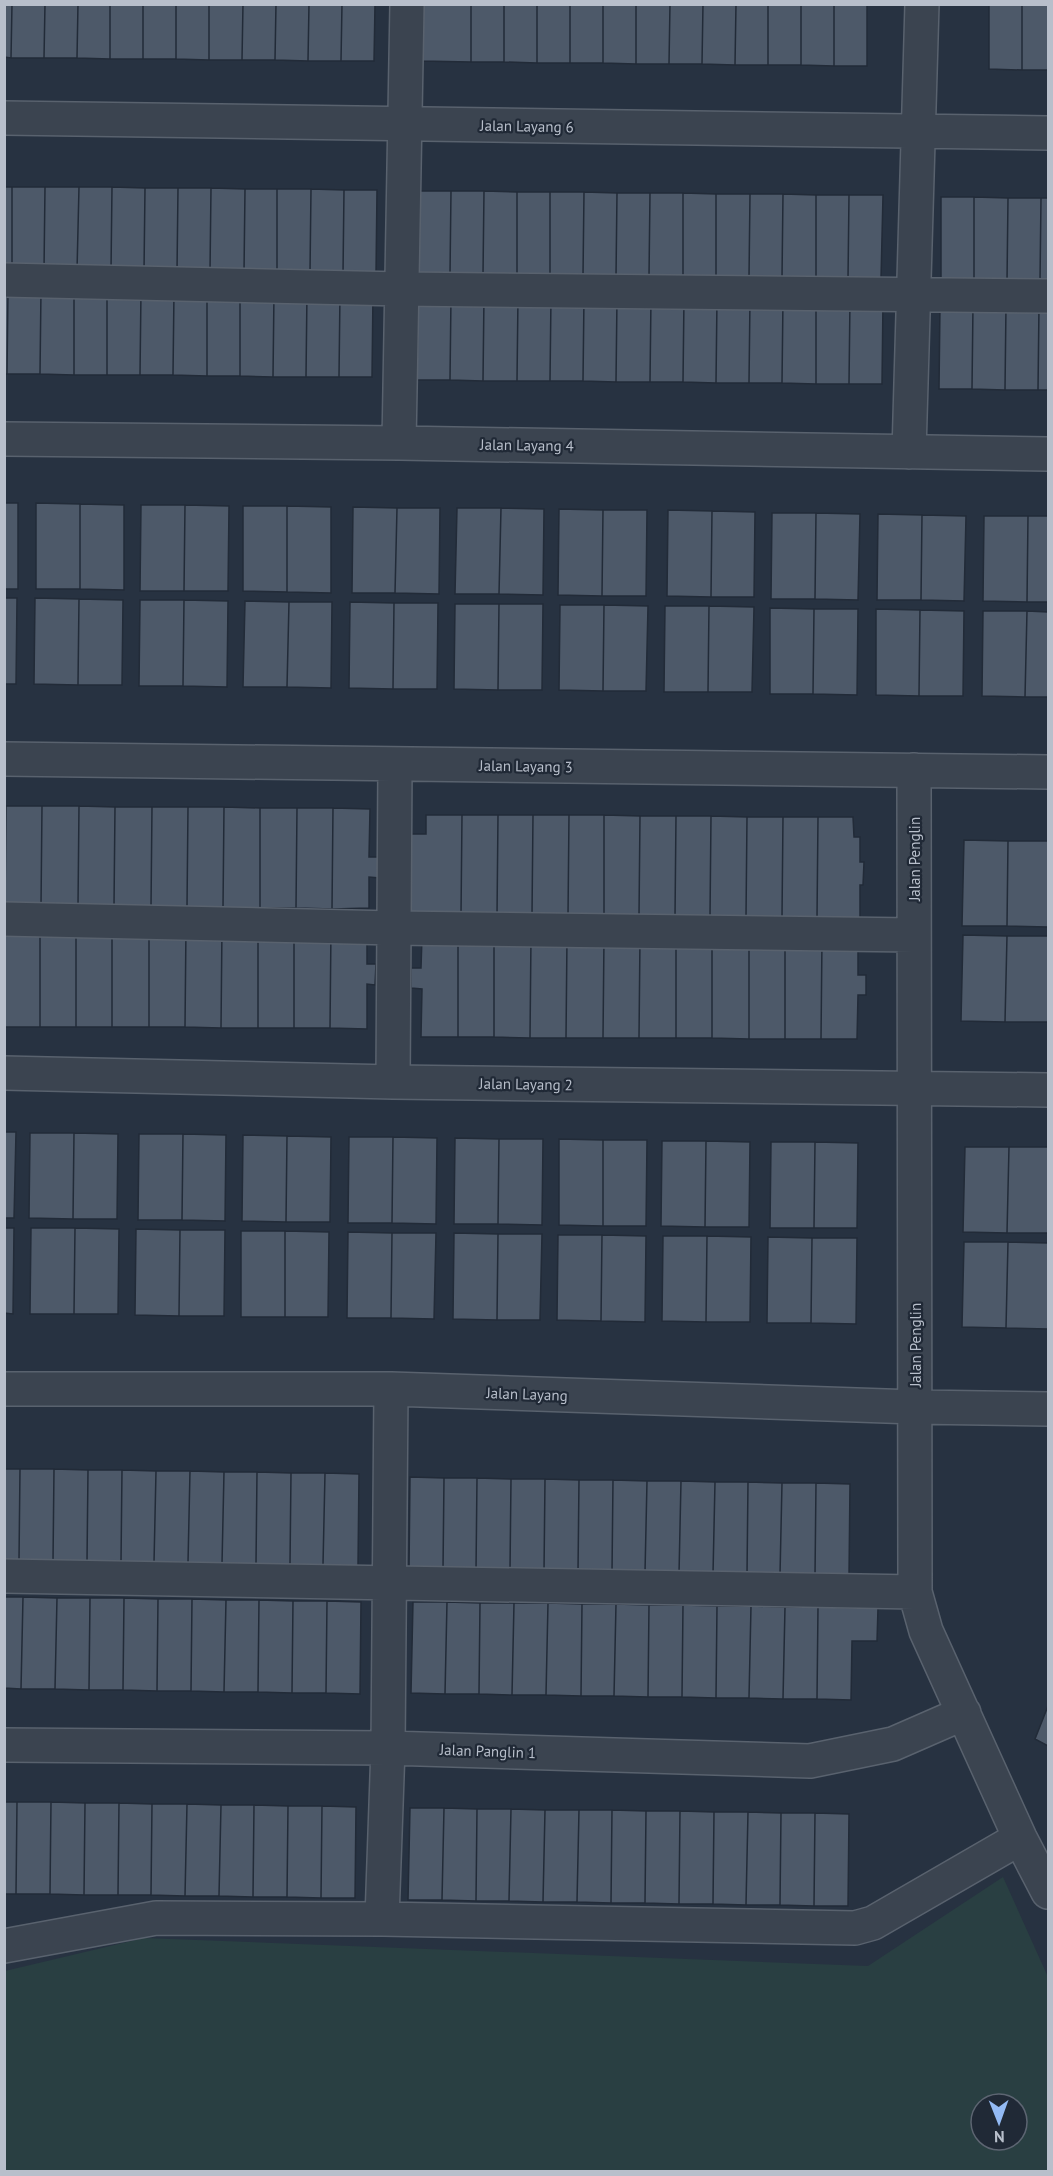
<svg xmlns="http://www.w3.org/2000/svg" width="1053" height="2176" viewBox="0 0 1053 2176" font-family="'PT Sans',sans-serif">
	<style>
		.green { fill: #293f42; fill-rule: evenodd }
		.building { fill: #4d5969; stroke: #222b38; stroke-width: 1.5 }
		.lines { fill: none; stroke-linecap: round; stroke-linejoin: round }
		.minor-casing { stroke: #59626e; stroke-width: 36 }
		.minor { stroke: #3b4450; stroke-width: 33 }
		.labels { text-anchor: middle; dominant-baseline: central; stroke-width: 4.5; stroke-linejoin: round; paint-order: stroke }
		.street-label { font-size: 15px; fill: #b8bfcb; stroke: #202936 }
	</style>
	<rect width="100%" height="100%" fill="#273241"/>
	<path class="green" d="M1003,1877L1048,1977V2171H5V1971L144,1938L868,1966ZM981,2104H1017V2140H981Z"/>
	<path class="building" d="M4,4H12L11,58L4,57Z
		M12,4H45L44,58H11Z
		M45,4H78L77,58H44Z
		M78,4H110V59L77,58Z
		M110,4H143V59H110Z
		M143,4H176V59H143Z
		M176,4H209V60L176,59Z
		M209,4H243L242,60H209Z
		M243,4H276L275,60H242Z
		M276,4H309L308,61L275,60Z
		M309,4H342L341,61H308Z
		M342,4H375L374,61H341Z
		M421,4H471V62L421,61Z
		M471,4H504V62H471Z
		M504,4H537V63L504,62Z
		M537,4H570V63H537Z
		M570,4H603V63H570Z
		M603,4H636V64L603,63Z
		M636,4H670L669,64H636Z
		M670,4H703L702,64H669Z
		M703,4H736L735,65L702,64Z
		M736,4H768V65H735Z
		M768,4H801V65H768Z
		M801,4H834V66L801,65Z
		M834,4H867V66H834Z
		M989,4H1022V70L989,69Z
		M1022,4H1048V70H1022Z
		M4,187H12V270H4Z
		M12,187H45L44,271L12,270Z
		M45,187H79L77,271H44Z
		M79,187H112L111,271H77Z
		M112,187L145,188L144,272L111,271Z
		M145,188H178L177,272H144Z
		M178,188H211L210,272H177Z
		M211,188L245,189L244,273L210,272Z
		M245,189H277V273H244Z
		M277,189H311L310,273H277Z
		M311,189L344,190L343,274L310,273Z
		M344,190H377L376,274H343Z
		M418,191H451L450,275H417Z
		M451,191H484L483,275H450Z
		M484,191L517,192V276L483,275Z
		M517,192H550V276H517Z
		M550,192H584L583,276H550Z
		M584,192L617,193L616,277L583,276Z
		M617,193H650L649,277H616Z
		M650,193H683V277H649Z
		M683,193L716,194V278L683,277Z
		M716,194H750L749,278H716Z
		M750,194H783L782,278H749Z
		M783,194L816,195V279L782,278Z
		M816,195H849L848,279H816Z
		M849,195H883L881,279H848Z
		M941,197H974V281H941Z
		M974,197L1008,198L1007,282L974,281Z
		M1008,198H1041L1040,282H1007Z
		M1041,198H1048V282H1040Z
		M4,290H8L7,374H4Z
		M8,290H41L40,374H7Z
		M41,290L74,291V375L40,374Z
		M74,291H107V375H74Z
		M107,291H141L140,375H107Z
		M141,291L174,292L173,375H140Z
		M207,291V376L173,375L174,292Z
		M207,291L240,292V376H207Z
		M240,292L274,293L273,377L240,376Z
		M307,292L306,377H273L274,293Z
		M307,292L340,293L339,377H306Z
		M340,293H373L372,377H339Z
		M418,296L451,297L450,380H417Z
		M484,296L483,381L450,380L451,297Z
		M484,296L518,297L517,381H483Z
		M518,297H551L550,381H517Z
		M551,297H584L583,381H550Z
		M584,297L617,298L616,382L583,381Z
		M617,298H651L650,382H616Z
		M651,298H684L683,382H650Z
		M684,298L717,299L716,383L683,382Z
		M717,299H750L749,383H716Z
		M750,299H783L782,383H749Z
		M783,299L816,300V384L782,383Z
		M816,300H850L849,384H816Z
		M850,300H883L882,384H849Z
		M940,305H973L972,389H939Z
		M973,305L1006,306L1005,390L972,389Z
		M1006,306H1039L1038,390H1005Z
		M1039,306L1048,307V390H1038Z
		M4,503H18V589H4Z
		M36,503L80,504V589H36Z
		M80,504L124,505V590L80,589Z
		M141,505H185L184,591H140Z
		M185,505L229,506L228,591H184Z
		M243,506H287V592L243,591Z
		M287,506L331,507V593L287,592Z
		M353,507L397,508L395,593H352Z
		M397,508H440L439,594L395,593Z
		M457,508H501L499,594H455Z
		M501,508L544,509L543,595L499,594Z
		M559,509L603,510L602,596L558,595Z
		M603,510H647L646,596H602Z
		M668,510L712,511L711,597L667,596Z
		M712,511L755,512L754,597H711Z
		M772,513H816L815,599H771Z
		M816,513L860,514L858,600L815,599Z
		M878,514L922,515L921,600H877Z
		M922,515L966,516L964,601L921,600Z
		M984,516H1028L1027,602L983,601Z
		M1028,516H1048V602H1027Z
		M4,598H17L16,684H4Z
		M35,598L79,599L78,685L34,684Z
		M79,599L123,600L122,685H78Z
		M140,600H184L183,686H139Z
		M184,600L228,601L227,687L183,686Z
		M245,601L289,602L287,687H243Z
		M289,602H332L331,688L287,687Z
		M350,602L394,603L393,689L349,688Z
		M394,603H438L437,689H393Z
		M455,604H499L498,690L454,689Z
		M499,604H543L542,690H498Z
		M560,605H604L603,691L559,690Z
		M604,605L648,606L646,691H603Z
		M665,606H709L708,692H664Z
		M709,606L754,607L752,692H708Z
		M770,608L814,609L813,694H770Z
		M814,609H858L857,695L813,694Z
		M876,609L920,610L919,696L876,695Z
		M920,610L964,611L963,696H919Z
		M983,611H1027L1025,697L982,696Z
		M1027,611L1048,612V697H1025Z
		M4,806H6L5,906H4Z
		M6,806H42L41,906H5Z
		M42,806H79L78,906H41Z
		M79,806L115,807L114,906H78Z
		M115,807H152L151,907L114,906Z
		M152,807H188L187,907H151Z
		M188,807H224L223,908L187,907Z
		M224,807L260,808V908H223Z
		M260,808H297L296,908H260Z
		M297,808H333L332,909L296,908Z
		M333,808L370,809L369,857H380V878L369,877V908L332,909Z
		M426,815H462L461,915H410L411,834H426Z
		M462,815H498L497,916L461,915Z
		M498,815H533L532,915L497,916Z
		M533,815H569L568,916L532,915Z
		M569,815H604V916H568Z
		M604,815L640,816L639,916H604Z
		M640,816H676L675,917L639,916Z
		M676,816H711L710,917H675Z
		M711,816L747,817L746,917H710Z
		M747,817H783L782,917H746Z
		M783,817H818L817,918L782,917Z
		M818,817H853L854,837H860V862H864L863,885H860V918H817Z
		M964,840L1008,841L1007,926H962Z
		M1008,841H1048V927L1007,926Z
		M4,927H40V1027H4Z
		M40,927H76V1027H40Z
		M76,927H112V1027H76Z
		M112,927H149V1027H112Z
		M149,927H186L185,1027H149Z
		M186,927H222L221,1028L185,1027Z
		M222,927L258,928V1028H221Z
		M258,928H294V1028H258Z
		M294,928H331L330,1028H294Z
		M331,928H367V964H376L375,985L367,984V1029L330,1028Z
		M963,935L1007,936L1005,1022L961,1021Z
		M1007,936H1048V1022H1005Z
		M422,937H458V1037H421L422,989L411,988V968H421Z
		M458,937H494V1037H458Z
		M494,937H531L530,1038L494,1037Z
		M531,937L567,938L566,1038H530Z
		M567,938H604L603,1038H566Z
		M604,938H640L639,1038H603Z
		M640,938H676V1038H639Z
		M676,938H712V1038H676Z
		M712,938H749V1039L712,1038Z
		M749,938L785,939V1039H749Z
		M785,939H822L821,1039H785Z
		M822,939H858V975H866V995H858L857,1039H821Z
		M4,1132H16L14,1218H4Z
		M30,1133H74L73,1219L29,1218Z
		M74,1133L118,1134L117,1219H73Z
		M139,1134H183L182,1220H138Z
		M183,1134L226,1135L225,1221L182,1220Z
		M243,1135L287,1136L286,1222L242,1221Z
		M287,1136L331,1137L330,1222H286Z
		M349,1137H393L392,1223H348Z
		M393,1137L437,1138L436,1224L392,1223Z
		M455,1138L499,1139L498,1224H454Z
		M499,1139H543L542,1225L498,1224Z
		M559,1139L603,1140V1226L559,1225Z
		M603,1140H647L646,1226H603Z
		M662,1141H706L705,1227L661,1226Z
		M706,1141L750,1142L749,1227H705Z
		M771,1142H815L814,1228H770Z
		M815,1142L858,1143L857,1228H814Z
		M965,1147H1009L1007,1233L963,1232Z
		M1009,1147H1048V1233H1007Z
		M4,1228H14L13,1314L4,1313Z
		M31,1228H75L74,1314H30Z
		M75,1228L119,1229L118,1314H74Z
		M136,1229L180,1230L179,1316L135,1315Z
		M180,1230H225L224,1316H179Z
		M241,1231H285V1317H241Z
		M285,1231L329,1232L328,1317H285Z
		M348,1232L392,1233L391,1318H347Z
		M392,1233H436L434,1319L391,1318Z
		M454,1233L498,1234L497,1320L453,1319Z
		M498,1234H542L540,1320H497Z
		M558,1235H602L601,1321L557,1320Z
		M602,1235L646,1236L645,1322L601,1321Z
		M663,1236H707L706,1322L662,1321Z
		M707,1236L751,1237L750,1322H706Z
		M768,1237L812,1238L811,1323H767Z
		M812,1238H857L856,1324L811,1323Z
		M964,1242H1008L1006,1328L962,1327Z
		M1008,1242L1048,1243V1329L1006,1328Z
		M4,1469H20L19,1561H4Z
		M20,1469H54L53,1562L19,1561Z
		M54,1469L88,1470L87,1562H53Z
		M88,1470H122L121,1562H87Z
		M122,1470L156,1471L154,1563L121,1562Z
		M156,1471H190L188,1563H154Z
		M190,1471L224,1472L222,1564L188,1563Z
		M224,1472H257L256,1564H222Z
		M257,1472L291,1473L290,1565L256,1564Z
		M291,1473H325L323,1565H290Z
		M325,1473L359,1474L358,1566L323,1565Z
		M410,1477L444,1478L443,1570H409Z
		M444,1478H477L476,1571L443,1570Z
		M477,1478L511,1479L510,1571H476Z
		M511,1479H545L544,1572L510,1571Z
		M545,1479L579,1480L578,1572H544Z
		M579,1480H613L612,1573L578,1572Z
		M613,1480L647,1481L645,1573H612Z
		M647,1481H681L679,1574L645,1573Z
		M681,1481L715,1482L713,1574H679Z
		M715,1482H748L747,1575L713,1574Z
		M748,1482L782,1483L780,1575H747Z
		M782,1483H816L815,1576L780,1575Z
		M816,1483L850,1484L849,1576H815Z
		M4,1597H23L21,1689L4,1688Z
		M23,1597L57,1598L55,1689H21Z
		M57,1598H90L89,1690L55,1689Z
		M90,1598H124L123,1690H89Z
		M124,1598L158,1599L157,1691L123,1690Z
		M158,1599H192L191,1691H157Z
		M192,1599L226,1600L224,1692L191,1691Z
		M226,1600H259L258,1692H224Z
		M259,1600L293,1601L292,1693L258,1692Z
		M293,1601H327L326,1693H292Z
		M327,1601L361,1602L360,1694L326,1693Z
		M413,1602H447L445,1694L411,1693Z
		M447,1602L480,1603L479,1694H445Z
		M480,1603H514L512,1695L479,1694Z
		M514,1603H548L546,1695H512Z
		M548,1603L582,1604L581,1696L546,1695Z
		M582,1604H616L614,1696H581Z
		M616,1604L649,1605L648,1697L614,1696Z
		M649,1605H683L682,1697H648Z
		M683,1605L717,1606L716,1698L682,1697Z
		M717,1606H751L749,1698H716Z
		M751,1606L785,1607L783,1699L749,1698Z
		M785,1607H818L817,1699H783Z
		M818,1607L878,1608L877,1641H852L851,1700L817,1699Z
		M1048,1706V1746L1035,1739Z
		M4,1802H17L16,1894H4Z
		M17,1802H51L50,1894H16Z
		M51,1802L85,1803L84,1895L50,1894Z
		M85,1803H119L118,1895H84Z
		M119,1803L152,1804L151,1895H118Z
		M152,1804H187L185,1896L151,1895Z
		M187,1804L221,1805L219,1896H185Z
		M221,1805H254L253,1897L219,1896Z
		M254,1805L288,1806L287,1897H253Z
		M288,1806H322L321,1898L287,1897Z
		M322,1806L356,1807L355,1898H321Z
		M410,1808H444L442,1900H408Z
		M444,1808L477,1809L476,1901L442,1900Z
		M477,1809H511L509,1901H476Z
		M511,1809L545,1810L543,1902L509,1901Z
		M545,1810H579L577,1902H543Z
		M579,1810H612L611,1903L577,1902Z
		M612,1810L646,1811L645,1903H611Z
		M646,1811H680L679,1904L645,1903Z
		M680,1811L714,1812L713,1904H679Z
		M714,1812H748L746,1905L713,1904Z
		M748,1812L781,1813L780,1905H746Z
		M781,1813H815L814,1906L780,1905Z
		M815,1813L849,1814L848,1906H814Z"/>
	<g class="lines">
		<g class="minor-casing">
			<path id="minor" d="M4,118L1048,133
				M4,280L402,289L1048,296
				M4,439L399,443L1048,454
				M399,443L407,4
				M909,452L922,4
				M4,759L1048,772
				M914,770L915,1592L926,1631L1020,1838L1048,1892
				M4,919L394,928L914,935
				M4,1073L393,1082L1048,1090
				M393,1082L395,764
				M4,1389H391L915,1407L1048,1409
				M4,1576L915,1592
				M4,1745L388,1748L810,1761L893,1744L964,1713
				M382,1919L388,1748L391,1389
				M4,1946L156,1918L382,1919L855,1928L873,1923L1020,1838"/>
		</g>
		<use href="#minor" class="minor"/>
	</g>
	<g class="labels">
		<g class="street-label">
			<text transform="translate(527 126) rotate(1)">Jalan Layang 6</text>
			<text transform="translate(527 445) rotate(1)">Jalan Layang 4</text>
			<text transform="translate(526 766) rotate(1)">Jalan Layang 3</text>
			<text transform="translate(914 859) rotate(-90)">Jalan Penglin</text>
			<text transform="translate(526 1084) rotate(1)">Jalan Layang 2</text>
			<text transform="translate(915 1345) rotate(-90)">Jalan Penglin</text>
			<text transform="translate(527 1394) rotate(2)">Jalan Layang</text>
			<text transform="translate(488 1751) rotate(2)">Jalan Panglin 1</text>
		</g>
	</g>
	<rect width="1053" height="2176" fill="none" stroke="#b8bfcb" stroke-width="12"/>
	<g transform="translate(999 2122) rotate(179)"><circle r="28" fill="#202936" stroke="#5d6572" stroke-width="1.5"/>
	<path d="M0-4.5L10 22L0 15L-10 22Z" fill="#93baf4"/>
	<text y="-9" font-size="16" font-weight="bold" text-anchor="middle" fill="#b8bfcb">N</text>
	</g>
</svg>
